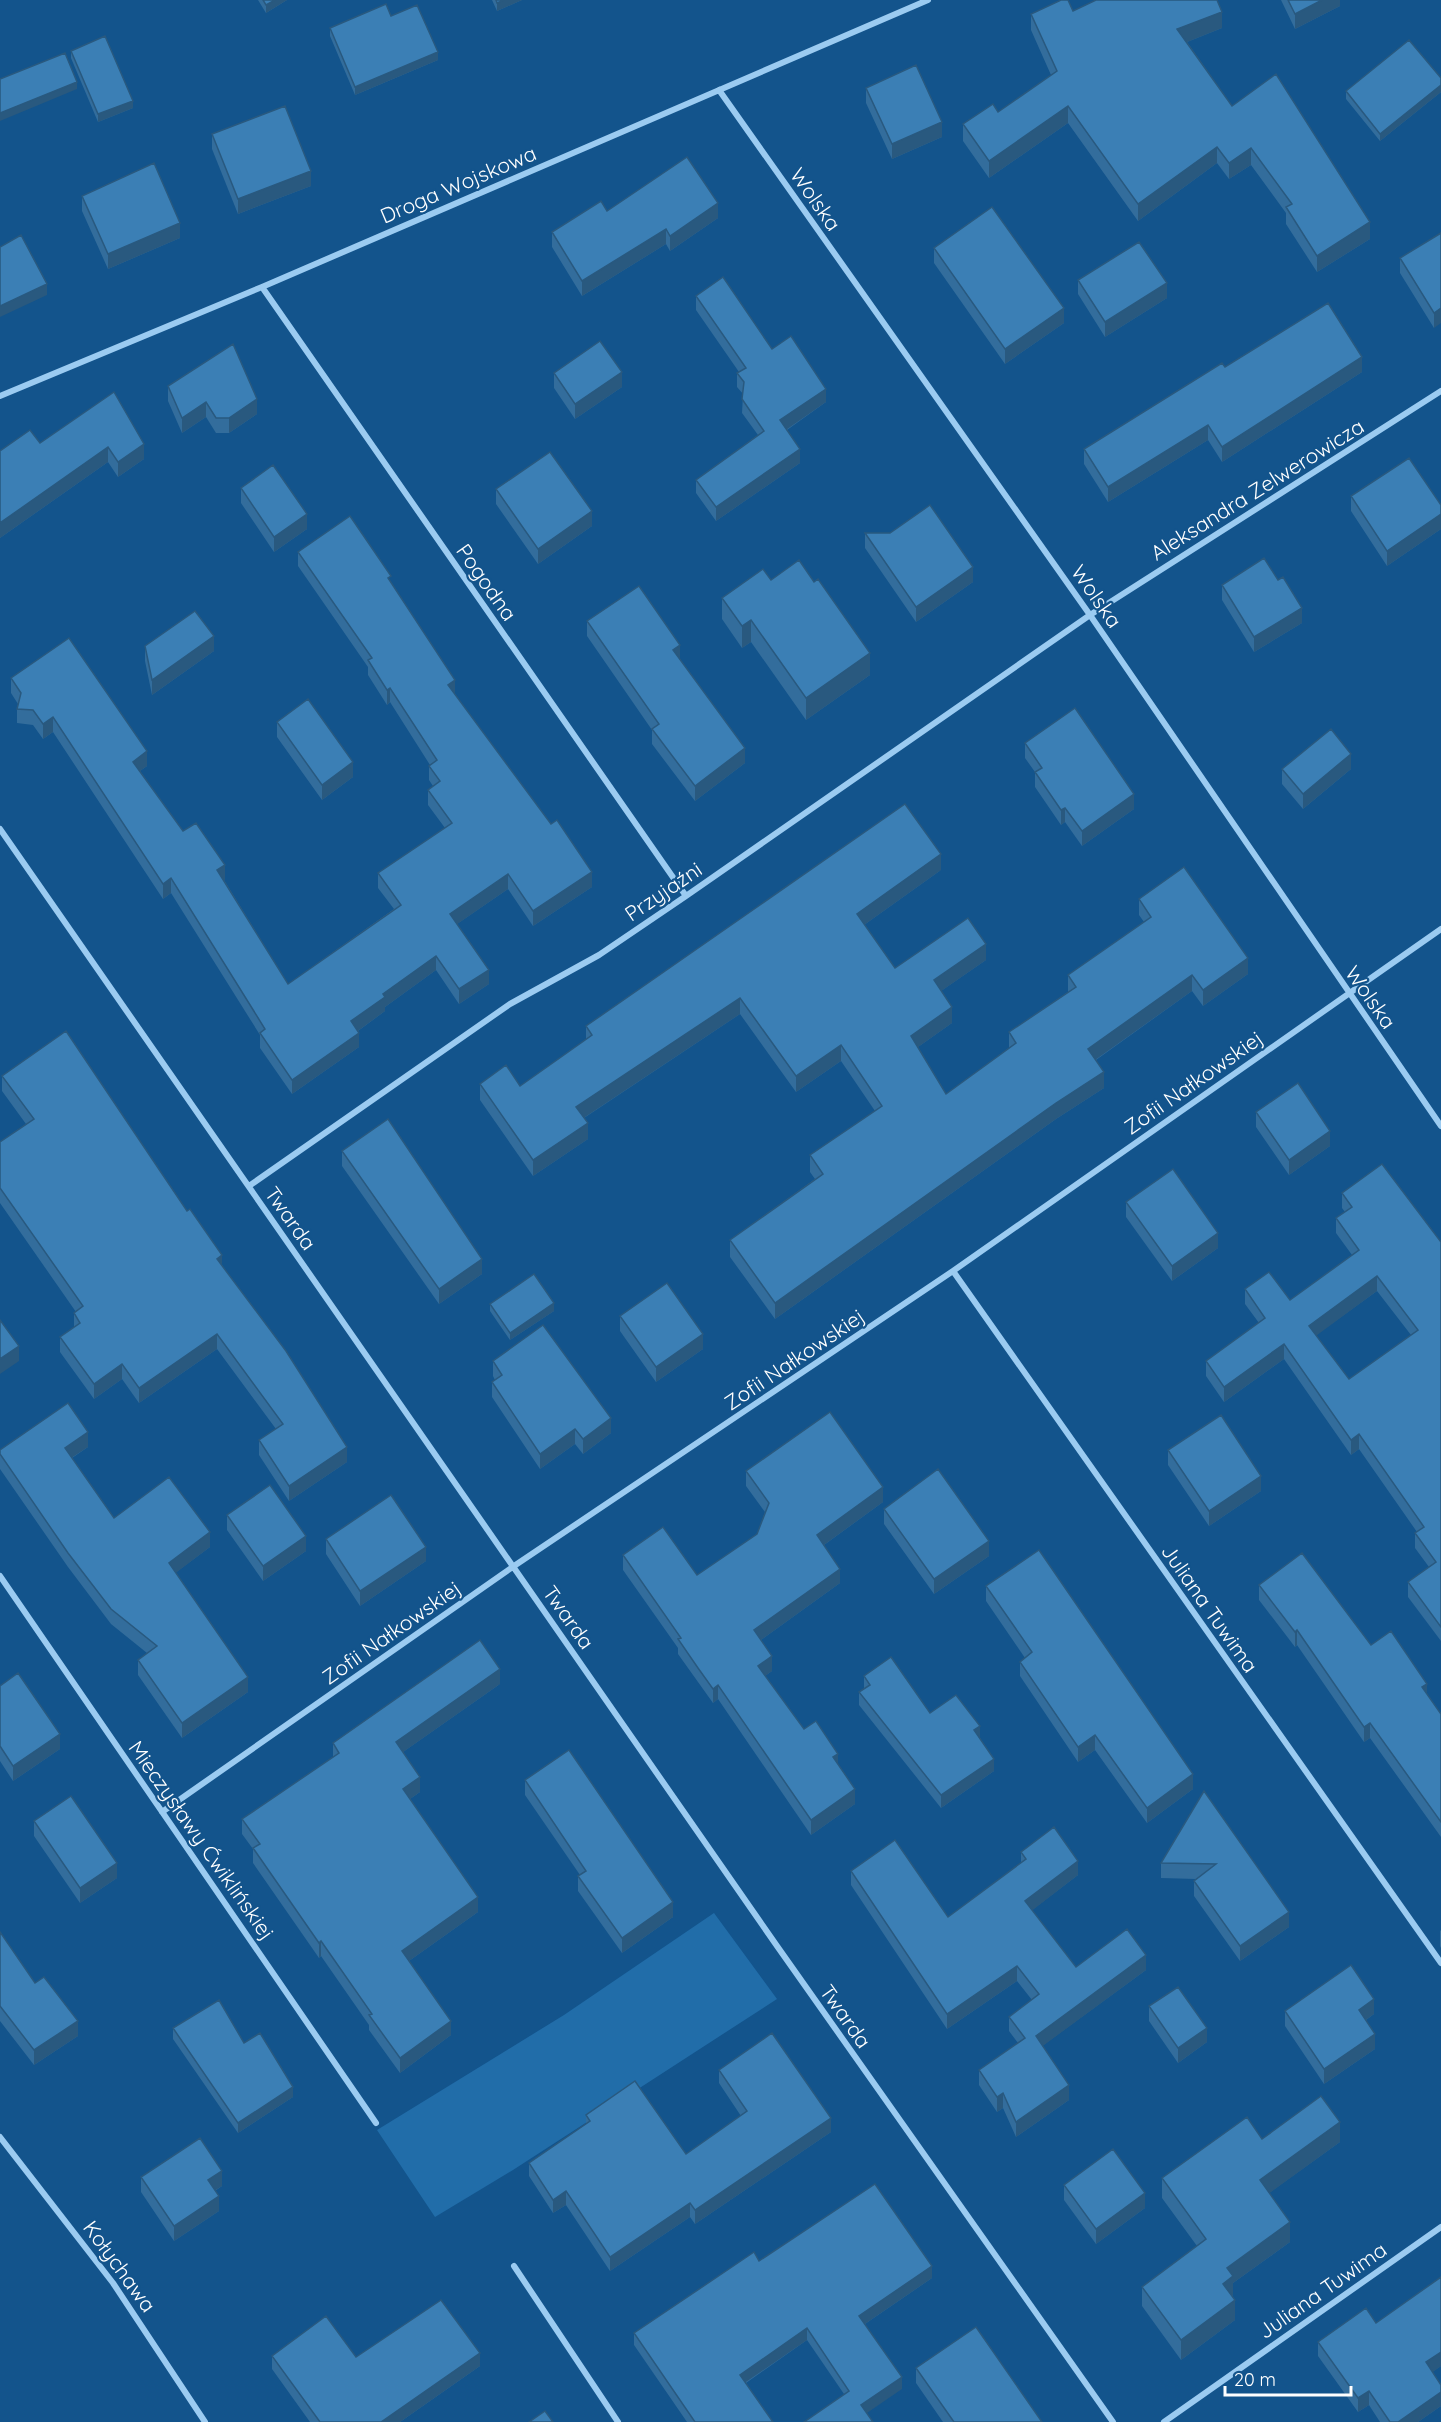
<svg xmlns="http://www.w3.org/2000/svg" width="1441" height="2422" viewBox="0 0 1441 2422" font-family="Quicksand,sans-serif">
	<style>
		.green { fill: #216da9 }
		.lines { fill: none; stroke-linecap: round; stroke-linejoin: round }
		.street { stroke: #9bcbf1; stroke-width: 6 }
		.wall { fill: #336d9c; fill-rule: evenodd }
		.shaded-wall { fill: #29597f }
		.building { fill: #3b7fb5; stroke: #29597f; stroke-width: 1.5; fill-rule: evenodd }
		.labels { text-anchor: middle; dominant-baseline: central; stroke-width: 4.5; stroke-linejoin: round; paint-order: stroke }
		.street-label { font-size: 21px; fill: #fff; stroke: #13548c }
	</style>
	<rect width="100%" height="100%" fill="#13548c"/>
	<path class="green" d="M714,1913L777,1999L513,2170L435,2217L377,2130L564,2015Z"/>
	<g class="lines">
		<path class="street" d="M719,90L1090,615L1441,1126
			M262,287L686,896
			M0,396L262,287L928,0
			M0,829L777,1946L1113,2422
			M249,1186L510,1004L599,955L686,896L1090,615L1441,391
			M953,1271L1441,1963
			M0,1576L376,2123
			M162,1812L514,1566L953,1271L1441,929
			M0,2137L113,2283L205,2422
			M514,2266L618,2422
			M1164,2422L1441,2227"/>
	</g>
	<path class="wall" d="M258,0H287L266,13Z
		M492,0H522L497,11Z
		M1281,0H1340V6L1295,29Z
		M1073,11L1222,28L1187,42L1232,106L1370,239L1317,272L1286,224V213L1251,165L1229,179L1217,163L1138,221L1068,123L989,178L963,141V124L998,112L1051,75L1031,30V14Z
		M391,16L438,60L355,95L330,36V28Z
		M71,51L133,108L98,122L71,58Z
		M1441,78V92L1380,141L1346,99V91Z
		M866,88L942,137L892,159L866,103Z
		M212,134L311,186L238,214L212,149Z
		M82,196L180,238L108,269L82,211Z
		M607,211L718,218L670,251L666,244L582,296L552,247V232Z
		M1441,233L1434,328L1400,273V258Z
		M934,248L1064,323L1005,364L934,263Z
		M1078,280L1167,298L1105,337L1078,294Z
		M696,296L772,349L826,402L787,430L800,463L716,521L696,493V480L758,435L742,413L743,394L737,387V373L739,372L696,310Z
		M1225,367L1362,372L1222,462L1208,440L1108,502L1084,464V449Z
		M554,373L622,387L575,419L554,388Z
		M168,386L257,414L229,433H216L206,417L182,433L168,401Z
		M114,392L144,459L118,477L108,462L0,538V451L40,443Z
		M241,488L307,529L274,552L241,503Z
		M496,489L592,526L538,564L496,504Z
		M1351,496L1441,505V529L1387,566L1351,511Z
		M865,533L973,582L916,622L865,548Z
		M298,552L391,583L455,694L592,887L533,926L508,889L457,924L489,984L459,1004L436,970L385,1007V1011L358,1031L359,1047L292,1094L260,1048V1035L171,893L163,899L53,732L43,739L33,725L17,723V709L18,704L11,693V678L147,766L140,771L183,831L225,880H224L288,984L394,909L378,888V873L445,828L428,805V790L433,786L429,780V766L430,765L390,702L387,705L368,675V667L298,566Z
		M771,580L870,675L806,720L751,642L742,648L722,619V598Z
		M1278,580L1302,623L1254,652L1222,600V585Z
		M587,621L680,660L745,763L695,801L652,744V730L587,636Z
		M145,646L214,651L152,695L145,661Z
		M277,722L353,777L322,800L277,737Z
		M1025,743L1134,809L1082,846L1065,822L1061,825L1035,787V772L1025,758Z
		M1282,769H1351L1303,809L1282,784Z
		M941,870L864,925L895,968L986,960L941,991L952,1023L918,1047L946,1094L1009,1048V1032L1068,992V975L1144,922L1139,915V899L1248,974L1203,1006L1192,991L1096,1060L1104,1088L1056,1119L775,1319L730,1257V1240L815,1179L810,1172V1155L875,1111L841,1061L796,1092L740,1014L584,1118L588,1139L533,1176L480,1100V1084L520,1086L586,1040V1026Z
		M2,1076L222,1265L347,1462L289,1501L259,1455V1440L276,1429L217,1349L139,1403L122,1379L94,1399L60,1352V1337L74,1327V1313L76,1312L0,1203V1142L26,1124L2,1091Z
		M1256,1112L1330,1146L1289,1175L1256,1127Z
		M342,1151L482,1274L439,1304L342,1166Z
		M1342,1193L1441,1242V1641L1408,1597V1582L1429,1567L1415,1548V1533L1417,1532L1359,1449L1351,1455L1284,1359L1224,1402L1206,1376V1361L1259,1323L1245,1304V1289L1290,1300L1352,1255L1336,1233V1218L1345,1212L1342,1208ZM1377,1291L1411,1335L1349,1379L1316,1335Z
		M1126,1202L1218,1248L1172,1281L1126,1217Z
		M490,1304L554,1311L510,1340L490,1311Z
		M620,1316L703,1349L656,1382L620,1331Z
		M493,1361L611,1433L583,1454L575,1444L540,1469L492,1397V1382L495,1380L493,1376Z
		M88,1447L72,1458L114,1518L210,1547L175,1573L248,1692L182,1738L138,1675V1660L147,1653L111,1624L68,1567L0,1469V1450Z
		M1168,1450L1261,1491L1209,1526L1168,1465Z
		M746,1471L883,1502L824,1545L840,1583L761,1640L772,1671L765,1676L804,1729L838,1765L855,1804L811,1835L718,1699L713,1703L678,1654V1648L623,1570V1555L697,1575L757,1534L765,1512L746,1486Z
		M884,1509L989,1556L934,1594L884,1524Z
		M227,1515L306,1551L263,1581L227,1530Z
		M326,1539L426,1561L360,1606L326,1554Z
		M1259,1585L1371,1645L1427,1694L1441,1714V1837L1370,1738L1364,1742L1297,1645L1295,1647L1259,1600Z
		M986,1586L1193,1789L1147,1823L1095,1750L1078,1762L1020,1676V1662L1025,1658L986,1601Z
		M864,1676L930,1713L980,1738L994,1771L941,1808L859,1705V1692L864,1689Z
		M500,1684L403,1752L420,1792L410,1799L478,1912L409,1961L451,2035L400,2073L369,2030V2025L321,1956L319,1958L253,1863V1849L242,1834V1819L333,1757V1743Z
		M0,1686L60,1749L13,1781L0,1761Z
		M525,1780L673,1917L622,1953L578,1891V1876L580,1875L525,1795Z
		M1204,1791L1289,1927L1240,1961L1194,1896V1881L1196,1879L1161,1878V1863Z
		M34,1821L117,1878L80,1903L34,1836Z
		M1021,1852L1078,1875L1032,1910L1076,1967L1146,1970L1042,2046L1069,2100L1016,2137L1003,2108L997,2112L979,2085V2070L1018,2043L1009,2031V2017L1032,2000L1017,1981L947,2029L851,1885V1871L948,1917L1021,1863Z
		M1441,1930V1948L1440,1946V1931Z
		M0,1932L35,1983L78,2036L34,2065L0,2021Z
		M1149,2006L1207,2042L1178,2063L1149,2021Z
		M1285,2011L1374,2014L1366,2020L1375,2049L1324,2084L1285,2026Z
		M173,2028L244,2043L293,2097L238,2133L173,2039Z
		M719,2070L831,2132L695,2224L690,2217L610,2271L566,2205L553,2213L529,2176V2163L586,2124V2115L686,2154L741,2116L719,2083Z
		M1262,2139L1340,2142L1269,2193L1290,2242L1233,2283V2295L1232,2296L1235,2320L1181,2360L1142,2306V2287L1197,2246L1162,2198V2178Z
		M141,2177L222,2186L215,2191L219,2211L174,2241L141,2192Z
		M1064,2185L1145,2208L1096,2244L1064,2200Z
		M759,2261L932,2278L865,2324L902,2389L844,2394L807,2340L746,2383L773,2422H687L634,2345V2333Z
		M1441,2277V2366L1432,2372L1441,2385V2406L1418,2422H1380L1369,2405L1358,2412L1318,2356V2342L1376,2323Z
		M272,2356L356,2357L480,2366L400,2422H310L272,2369Z
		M916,2368L1042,2422H943L916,2383Z"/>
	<path class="shaded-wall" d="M275,0H287L266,13V5Z
		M504,0H522L497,11V3Z
		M1322,0H1340V6L1295,29V14Z
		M1222,12V28L1177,46V29Z
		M438,52V60L355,95V87Z
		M77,82V89L0,121V113Z
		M1441,85V92L1380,141V134Z
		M133,101V108L98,122V114Z
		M1068,106V123L989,178V161Z
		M942,122V137L892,159V144Z
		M1217,147V163L1138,221V204Z
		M1251,148V165L1229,179V163Z
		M311,171V186L238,214V199Z
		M718,203V218L670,251V236Z
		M1370,222V239L1317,272V256Z
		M180,223V238L108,269V254Z
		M666,229V244L582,296V281Z
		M1167,283V298L1105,337V322Z
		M47,284V295L0,317V306Z
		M1064,308V323L1005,364V349Z
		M1441,308V323L1434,328V313Z
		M1362,357V372L1222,462V447Z
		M622,372V387L575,419V404Z
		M826,389V402L780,434V420Z
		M257,399V414L229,433V418Z
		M206,402V417L182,433V418Z
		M1208,425V440L1108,502V487Z
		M144,444V459L118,477V462Z
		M108,447V462L0,538V523Z
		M800,449V463L716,521V507Z
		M592,511V526L538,564V549Z
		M307,514V529L274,552V537Z
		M1441,514V529L1387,566V551Z
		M973,567V582L916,622V607Z
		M1302,608V623L1254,652V637Z
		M751,620V642L742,648V626Z
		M214,636V651L152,695V680Z
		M680,645V660L673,665V650Z
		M870,653V675L806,720V698Z
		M455,680V695L448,685Z
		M390,688V702L387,705V690Z
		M53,717V732L43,739V724Z
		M745,748V763L695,801V786Z
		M147,751V766L133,776V762Z
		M1351,754V769L1303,809V794Z
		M353,762V777L322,800V785Z
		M1134,794V809L1082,846V831Z
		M1065,808V822L1061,825V810Z
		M941,854V870L857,930V914Z
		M225,865V880L217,885V870Z
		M592,872V887L533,926V911Z
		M508,874V889L450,929V914Z
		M171,878V893L163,899V884Z
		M986,944V960L934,996V980Z
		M436,956V970L385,1007V1011L351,1036V1021L383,994Z
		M1248,958V974L1203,1006V990Z
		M489,970V984L459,1004V989Z
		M1192,975V991L1088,1065V1049Z
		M740,998V1014L576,1123V1107Z
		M952,1007V1023L911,1052V1036Z
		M359,1033V1047L292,1094V1080Z
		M841,1045V1061L796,1092V1076Z
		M1104,1072V1088L1056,1119L775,1319V1303L1056,1103Z
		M588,1123V1139L533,1176V1160Z
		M1330,1131V1146L1289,1175V1160Z
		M1218,1233V1248L1172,1281V1266Z
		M222,1255V1270L217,1259Z
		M482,1259V1274L439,1304V1289Z
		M1377,1276V1291L1309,1341V1326Z
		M554,1303V1311L510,1340V1333Z
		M217,1334V1349L139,1403V1388Z
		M703,1334V1349L656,1382V1367Z
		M1284,1344V1359L1224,1402V1387Z
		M19,1346V1361L0,1374V1359Z
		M122,1364V1379L94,1399V1384Z
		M611,1418V1433L583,1454V1439Z
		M575,1429V1444L540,1469V1454Z
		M88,1432V1447L65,1462V1448Z
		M1359,1434V1449L1351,1455V1440Z
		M347,1447V1462L289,1501V1486Z
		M1261,1476V1491L1209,1526V1511Z
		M883,1487V1502L817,1550V1535Z
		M210,1532V1547L169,1578V1563Z
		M306,1536V1551L263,1581V1566Z
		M989,1541V1556L934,1594V1579Z
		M426,1547V1561L360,1606V1591Z
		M840,1569V1583L754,1645V1630Z
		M1297,1630V1645L1295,1647V1632Z
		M772,1656V1671L758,1681V1666Z
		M500,1669V1684L396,1757V1742Z
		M248,1677V1692L182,1738V1723Z
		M1427,1684V1698L1422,1687Z
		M718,1685V1699L713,1703V1689Z
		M1370,1723V1738L1364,1742V1727Z
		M980,1726V1739L974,1730Z
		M60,1734V1749L13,1781V1766Z
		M1095,1735V1750L1078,1762V1747Z
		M838,1754V1768L833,1757Z
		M994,1759V1771L941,1808V1795Z
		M1193,1774V1789L1147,1823V1808Z
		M420,1777V1792L403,1804V1789Z
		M855,1789V1804L811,1835V1820Z
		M1078,1861V1875L1025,1916V1901Z
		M117,1863V1878L80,1903V1888Z
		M478,1897V1912L402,1966V1951Z
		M673,1902V1917L622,1953V1938Z
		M1289,1912V1927L1240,1961V1946Z
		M321,1941V1956L319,1958V1943Z
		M1146,1955V1970L1036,2051V2036Z
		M1017,1966V1981L947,2029V2014Z
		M1374,1999V2014L1359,2025V2010Z
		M78,2021V2036L34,2065V2050Z
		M451,2021V2035L400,2073V2058Z
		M1207,2028V2042L1178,2063V2048Z
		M1375,2034V2049L1324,2084V2069Z
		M1069,2085V2100L1016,2137V2122Z
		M293,2087V2097L238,2133V2123Z
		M1003,2093V2108L997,2112V2097Z
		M831,2118V2132L695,2224V2210Z
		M1340,2122V2142L1260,2200V2180Z
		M222,2171V2186L208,2195V2180Z
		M566,2191V2205L553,2213V2200Z
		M1145,2193V2208L1096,2244V2229Z
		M219,2196V2211L174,2241V2226Z
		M690,2203V2217L610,2271V2257Z
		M1290,2222V2242L1233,2283V2295L1223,2304V2284L1227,2268Z
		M932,2266V2278L859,2328V2316Z
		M1235,2300V2320L1181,2360V2340Z
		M807,2328V2340L740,2386V2375Z
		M1441,2352V2366L1426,2377V2362Z
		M480,2353V2366L400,2422H381Z
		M902,2377V2389L861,2417V2405Z
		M1369,2391V2405L1358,2412V2398Z
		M1441,2392V2406L1418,2422H1398Z"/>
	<path class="building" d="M263,0H275L266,5Z
		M496,0H504L497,3Z
		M1061,0H1068L1073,11L1096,0H1217L1222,12L1177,29L1232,106L1276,74L1370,222L1317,256L1286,207L1292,204L1251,148L1229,163L1217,147L1138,204L1068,106L989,161L963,124L993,104L998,112L1057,71L1031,14Z
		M1288,0H1322L1295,14Z
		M386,4L391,16L417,5L438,52L355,87L330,28Z
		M105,36L133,101L98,114L71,51Z
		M1409,40L1441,78V85L1380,134L1346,91Z
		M65,53L77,82L0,113V79Z
		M916,65L942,122L892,144L866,88Z
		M285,106L311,171L238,199L212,134Z
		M687,157L718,203L670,236L666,229L582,281L552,232L601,201L607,211Z
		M154,163L180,223L108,254L82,196Z
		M992,207L1064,308L1005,349L934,248Z
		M1441,233V308L1434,313L1400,258Z
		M21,235L47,284L0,306V247Z
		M1139,242L1167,283L1105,322L1078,280Z
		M723,277L772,349L791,336L826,389L780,420L800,449L716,507L696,480L764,431L742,399L744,382L737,373L746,368L696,296Z
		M1328,303L1362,357L1222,447L1208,425L1108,487L1084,449L1222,363L1225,367Z
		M600,341L622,372L575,404L554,373Z
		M233,344L257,399L229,418H216L206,402L182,418L168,386Z
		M114,392L144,444L118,462L108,447L0,523V451L30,430L40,443Z
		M550,452L592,511L538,549L496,489Z
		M1409,458L1441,505V514L1387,551L1351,496Z
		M273,465L307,514L274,537L241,488Z
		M930,505L973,567L916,607L865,533H890Z
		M350,516L391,576L388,578L455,680L448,685L551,824L557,820L592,872L533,911L508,874L450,914L489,970L459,989L436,956L383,994L385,997L351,1021L359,1033L292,1080L260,1033L265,1029L171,878L163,884L53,717L43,724L33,710L17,709L21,693L11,678L69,638L147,751L133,762L183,831L196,823L225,865L217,870L288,984L401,905L378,873L452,823L428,790L440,781L429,766L437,760L390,688L387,690L368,660L372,658L298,552Z
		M1264,558L1278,580L1283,577L1302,608L1254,637L1222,585Z
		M799,560L814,582L818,579L870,653L806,698L751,620L742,626L722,598L763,569L771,580Z
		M639,586L680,645L673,650L745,748L695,786L652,729L659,724L587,621Z
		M195,611L214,636L152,680L145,646Z
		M308,699L353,762L322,785L277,722Z
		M1075,708L1134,794L1082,831L1065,808L1061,810L1035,772L1042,768L1025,743Z
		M1331,729L1351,754L1303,794L1282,769Z
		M905,804L941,854L857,914L895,968L968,918L986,944L934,980L952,1007L911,1036L946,1094L1016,1043L1009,1032L1076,987L1068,975L1151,917L1139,899L1184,867L1248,958L1203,990L1192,975L1088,1049L1104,1072L1056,1103L775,1303L730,1240L823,1174L810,1155L882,1106L841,1045L796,1076L740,998L576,1107L588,1123L533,1160L480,1084L506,1065L520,1086L592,1035L586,1026Z
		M66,1031L187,1211L190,1209L222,1255L217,1259L286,1351L347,1447L289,1486L259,1440L283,1424L217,1334L139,1388L122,1364L94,1384L60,1337L80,1323L74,1313L83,1306L0,1188V1142L34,1119L2,1076Z
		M1298,1083L1330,1131L1289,1160L1256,1112Z
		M388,1119L482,1259L439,1289L342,1151Z
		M1382,1164L1441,1242V1627L1408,1582L1436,1562L1415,1533L1424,1527L1359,1434L1351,1440L1284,1344L1224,1387L1206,1361L1265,1318L1245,1289L1269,1272L1290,1300L1359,1250L1336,1218L1352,1207L1342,1193ZM1377,1276L1418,1330L1349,1379L1309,1326Z
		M1173,1169L1218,1233L1172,1266L1126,1202Z
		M534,1274L554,1303L510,1333L490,1304Z
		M667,1283L703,1334L656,1367L620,1316Z
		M0,1320L19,1346L0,1359Z
		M543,1325L611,1418L583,1439L575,1429L540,1454L492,1382L502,1375L493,1361Z
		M68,1403L88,1432L65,1448L114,1518L169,1477L210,1532L169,1563L248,1677L182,1723L138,1660L157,1646L111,1609L68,1553L0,1454V1450Z
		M830,1412L883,1487L817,1535L840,1569L754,1630L772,1656L758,1666L804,1729L816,1721L838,1754L833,1757L855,1789L811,1820L718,1685L713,1689L698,1668L678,1639L681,1638L623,1555L663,1527L697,1575L757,1534L769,1503L746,1471Z
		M1221,1415L1261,1476L1209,1511L1168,1450Z
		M938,1469L989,1541L934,1579L884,1509Z
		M270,1485L306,1536L263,1566L227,1515Z
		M391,1495L426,1547L360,1591L326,1539Z
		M1039,1550L1193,1774L1147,1808L1095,1735L1078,1747L1020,1662L1032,1652L986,1586Z
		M1302,1553L1371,1645L1391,1631L1427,1684L1422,1687L1441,1714V1822L1370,1723L1364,1727L1297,1630L1295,1632L1259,1585Z
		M480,1640L500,1669L396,1742L420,1777L403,1789L478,1897L402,1951L451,2021L400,2058L369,2015L372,2014L321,1941L319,1943L253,1848L260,1844L242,1819L339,1753L333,1743Z
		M891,1657L930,1713L956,1695L980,1726L974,1730L994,1759L941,1795L859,1692L870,1685L864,1676Z
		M18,1673L60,1734L13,1766L0,1746V1686Z
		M569,1750L673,1902L622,1938L578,1876L586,1871L525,1780Z
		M1204,1791L1289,1912L1240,1946L1194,1881L1216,1864L1161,1863Z
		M71,1796L117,1863L80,1888L34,1821Z
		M1054,1827L1078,1861L1025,1901L1076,1967L1127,1929L1146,1955L1036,2036L1069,2085L1016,2122L1003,2093L997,2097L979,2070L1025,2038L1009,2017L1039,1994L1017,1966L947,2014L851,1871L895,1840L948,1917L1026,1859L1021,1852Z
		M0,1932L35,1983L44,1977L78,2021L34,2050L0,2006Z
		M1351,1965L1374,1999L1359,2010L1375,2034L1324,2069L1285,2011Z
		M1178,1987L1207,2028L1178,2048L1149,2006Z
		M219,2000L244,2043L260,2033L293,2087L238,2123L173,2028Z
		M772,2033L831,2118L695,2210L690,2203L610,2257L566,2191L553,2200L529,2163L590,2121L586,2115L635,2081L686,2154L747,2111L719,2070Z
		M1321,2096L1340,2122L1260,2180L1290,2222L1227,2268L1233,2276L1223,2284L1235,2300L1181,2340L1142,2287L1206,2239L1162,2178L1247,2117L1262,2139Z
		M200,2138L222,2171L208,2180L219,2196L174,2226L141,2177Z
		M1113,2149L1145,2193L1096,2229L1064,2185Z
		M875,2184L932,2266L859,2316L902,2377L861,2405L873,2422H804L849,2391L807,2328L740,2375L773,2422H695L634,2333L754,2252L759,2261Z
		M1441,2277V2352L1426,2362L1441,2385V2392L1398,2422H1390L1369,2391L1358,2398L1318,2342L1366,2308L1376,2323Z
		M441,2300L480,2353L381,2422H320L272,2356L326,2316L356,2357Z
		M976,2327L1042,2422H954L916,2368Z
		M545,2411L553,2422H529Z"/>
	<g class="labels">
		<g class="street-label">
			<text transform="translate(458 184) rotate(-23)">Droga Wojskowa</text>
			<text transform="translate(816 199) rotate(55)">Wolska</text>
			<text transform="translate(1257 489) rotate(-32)">Aleksandra Zelwerowicza</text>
			<text transform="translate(487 582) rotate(55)">Pogodna</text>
			<text transform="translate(1097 596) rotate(55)">Wolska</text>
			<text transform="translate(663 891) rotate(-34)">Przyjaźni</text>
			<text transform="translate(1371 997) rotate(55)">Wolska</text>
			<text transform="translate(1193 1082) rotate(-35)">Zofii Nałkowskiej</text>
			<text transform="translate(291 1218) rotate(55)">Twarda</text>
			<text transform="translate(794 1359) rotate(-34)">Zofii Nałkowskiej</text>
			<text transform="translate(1210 1608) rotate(55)">Juliana Tuwima</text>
			<text transform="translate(569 1617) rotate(55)">Twarda</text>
			<text transform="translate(391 1632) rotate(-35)">Zofii Nałkowskiej</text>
			<text transform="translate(202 1840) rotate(55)">Mieczysławy Ćwiklińskiej</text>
			<text transform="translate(846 2016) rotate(55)">Twarda</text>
			<text transform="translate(120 2266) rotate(54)">Kołychawa</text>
			<text transform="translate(1322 2290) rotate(-35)">Juliana Tuwima</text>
		</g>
	</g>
	<path d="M1225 2386v9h126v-9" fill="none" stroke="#ffffff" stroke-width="3"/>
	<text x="1234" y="2386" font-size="18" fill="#ffffff" stroke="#13548c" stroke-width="4.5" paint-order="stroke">20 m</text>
</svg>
